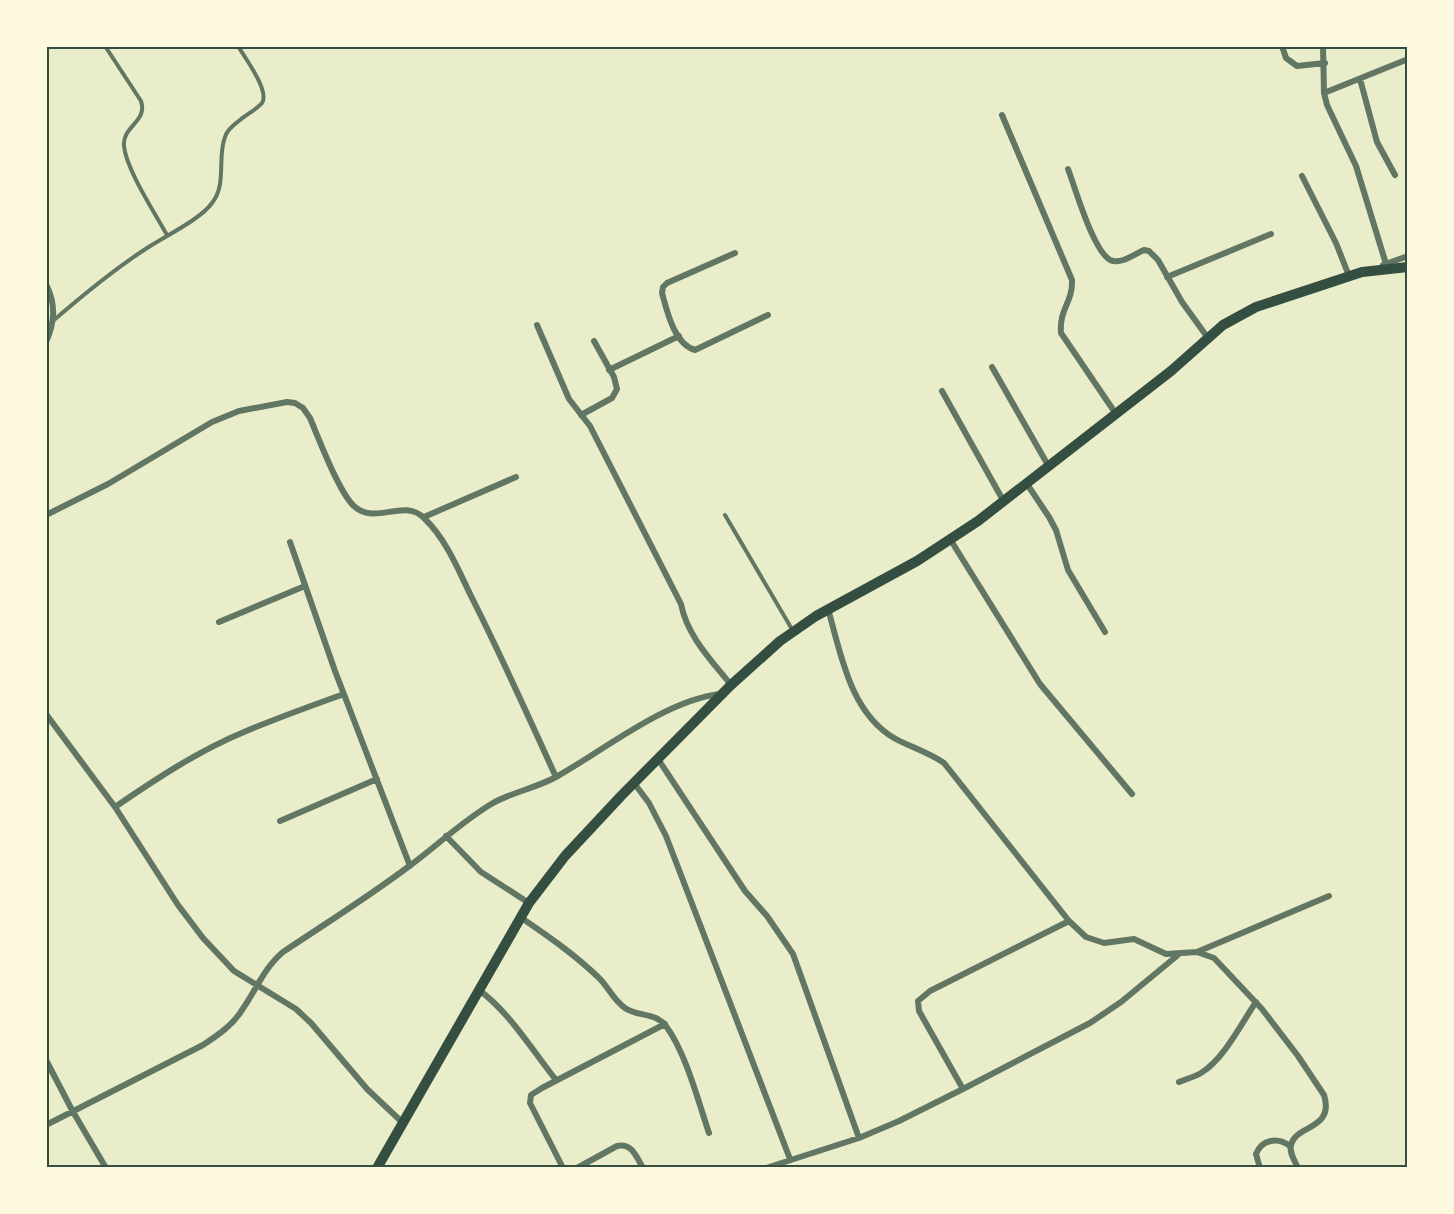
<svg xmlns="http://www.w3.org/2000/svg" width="1454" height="1214" viewBox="0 0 1454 1214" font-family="Poppins,sans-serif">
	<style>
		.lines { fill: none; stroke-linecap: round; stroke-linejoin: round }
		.service { stroke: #617663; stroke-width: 4 }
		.minor { stroke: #617663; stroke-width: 6 }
		.secondary { stroke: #344e41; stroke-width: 10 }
		.neatline { fill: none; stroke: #344e41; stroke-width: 2 }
	</style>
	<rect width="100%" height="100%" fill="#e9edc9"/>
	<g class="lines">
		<path class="service" d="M105,46L141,101C148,122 122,126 124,146C126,169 155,213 167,235
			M54,320C83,295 112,271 144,250C163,237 200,220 212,203C227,185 217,157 225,137C227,129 235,124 240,120C247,114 256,110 262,103C270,91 245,58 238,46
			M725,515L793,631"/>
		<path class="minor" d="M1282,46L1286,58L1297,66L1325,63
			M1323,46L1324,93L1327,105L1356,166L1386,264
			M1360,79L1377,142L1395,175
			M1324,93L1408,59
			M1002,115L1072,280C1073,302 1059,309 1061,333L1116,414
			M1068,169C1075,187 1095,258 1113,261C1124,263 1134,254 1144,250L1149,251L1158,260L1182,302L1208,338
			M1302,176L1336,243L1349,276
			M735,253L667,283L663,287L662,293C667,311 674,344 695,350L768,315
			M1383,265L1408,256
			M1167,277L1271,234
			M46,284C56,304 55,322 46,342
			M537,325L569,399L590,426L681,604C687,636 712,661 731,685
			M992,367L1049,467
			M609,370L679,336
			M942,391L1004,502
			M581,415L612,398L617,389L614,377L594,341
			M1027,484L1049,517L1056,530L1068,570L1105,632
			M46,515L108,484L212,422L239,411L287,402L295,403L303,408L310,418C319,439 340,495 355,507C376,525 404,498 424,518C446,539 458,569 471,596C501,655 528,716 556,777
			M424,517L516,477
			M950,539L1040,684L1132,794
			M290,542L335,671L410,866
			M828,609C841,654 850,712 894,738C910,747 928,752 944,763L1069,921L1086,937L1104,943L1134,939L1166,954L1197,952L1214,958L1262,1009L1298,1056L1324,1095C1335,1130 1295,1125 1291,1145C1289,1153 1295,1161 1298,1168
			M219,622L305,586
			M46,714L115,807L178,905L203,938L234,971L296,1009L311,1023L367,1089L403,1123
			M658,759L745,891L767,916L793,954L859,1138
			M634,783L649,803L666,836L790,1159
			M115,807C156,779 198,751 244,732C277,718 311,706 344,694
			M280,821L377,779
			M446,836L481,872L529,903
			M520,917C548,936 574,954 598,977C608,986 613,1000 625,1008C638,1017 655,1012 666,1026C686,1053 698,1101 709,1133
			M1197,952L1329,896
			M479,990C510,1013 532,1050 556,1080
			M46,1060L72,1110L106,1168
			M1179,1082C1186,1079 1194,1077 1201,1073C1224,1059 1241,1024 1256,1002
			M963,1089L919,1011L918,1001L930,991L1069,921
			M46,1125L203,1045C218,1035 233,1025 242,1010C256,990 264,968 283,952C325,924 368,897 408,867C437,846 462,821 493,803C513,792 536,788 556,777C604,750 666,700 720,694
			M563,1168L530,1103L531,1095L542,1088L665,1024
			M577,1168L617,1146C632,1143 636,1156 643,1168
			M766,1168L859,1138L899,1121L963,1089L1090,1023L1121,1002L1178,955
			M1260,1168L1256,1154C1262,1139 1278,1137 1290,1146"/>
		<path class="secondary" d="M377,1168L529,903L565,856L621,796L731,685L780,641L816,616L917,561L978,521L1171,371L1223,325L1256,307L1362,272L1408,267"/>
	</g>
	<rect width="1454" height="1214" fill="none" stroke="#fefae0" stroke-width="96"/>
	<rect x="48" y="48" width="1358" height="1118" class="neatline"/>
</svg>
